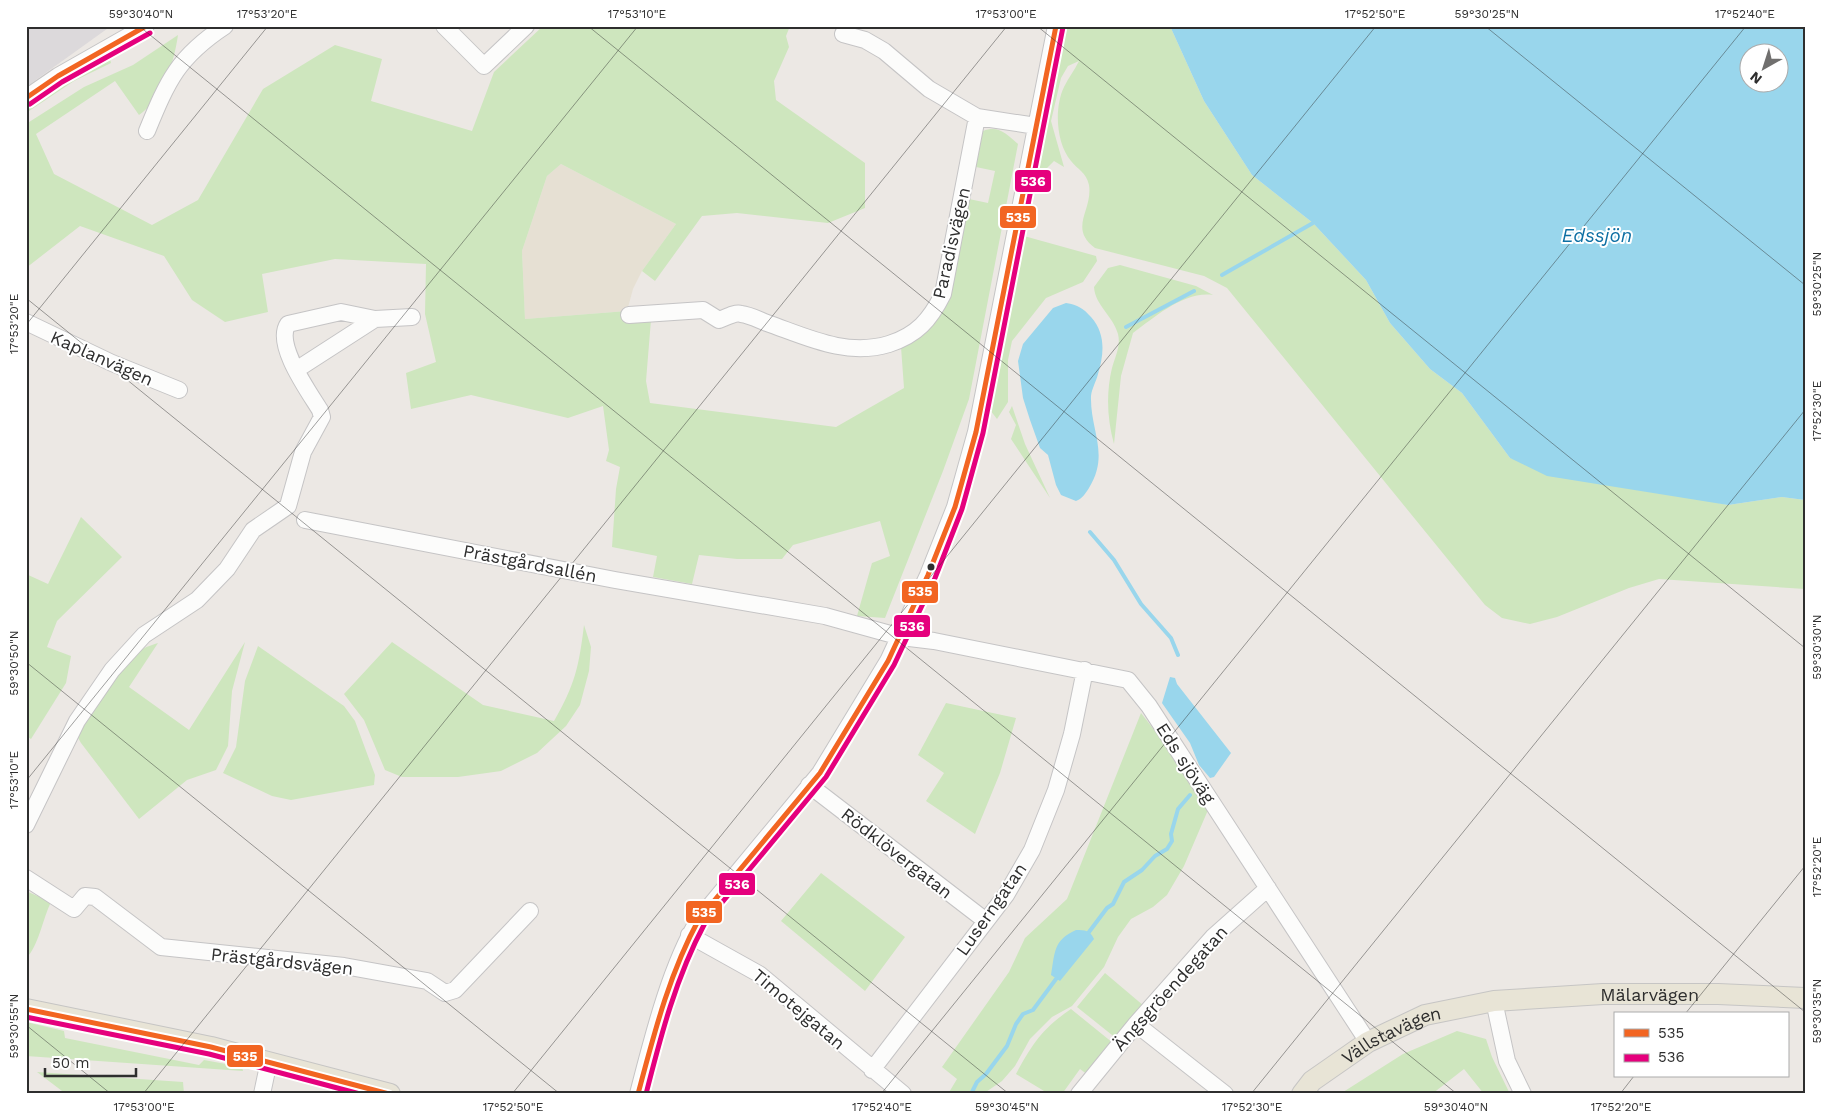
<svg xmlns="http://www.w3.org/2000/svg" width="1831" height="1120" viewBox="0 0 1831 1120" font-family="'Work Sans',sans-serif">
	<style>
		.industrial { fill: #dcd9db }
		.education { fill: #e6e0d3 }
		.green { fill: #cee6be }
		.water { fill: #99d6ec; fill-rule: evenodd }
		.lines { fill: none; stroke-linecap: round; stroke-linejoin: round }
		.stream { stroke: #99d6ec; stroke-width: 4 }
		.minor-casing { stroke: #c5c4c5; stroke-width: 18 }
		.major-casing { stroke: #c6c5c4; stroke-width: 22 }
		.minor { stroke: #fcfcfb; stroke-width: 16 }
		.major { stroke: #e8e4d6; stroke-width: 20 }
		.bus-1-casing { stroke: #fff; stroke-width: 9 }
		.bus-2-casing { stroke: #fff; stroke-width: 9 }
		.bus-1 { stroke: #f26522; stroke-width: 5 }
		.bus-2 { stroke: #e5007d; stroke-width: 5 }
		.ticks { fill: none; stroke: #2e2e2e; stroke-width: 1; stroke-opacity: 0.45 }
		.bus-dot { fill: #2e2e2e; stroke: #fff; stroke-width: 2 }
		.labels { text-anchor: middle; dominant-baseline: central; stroke-width: 4; stroke-linejoin: round; paint-order: stroke }
		.street-label { font-size: 18px; fill: #2e2e2e; stroke: #fff }
		.water-label { font-size: 19px; font-style: italic; fill: #0d6fa3; stroke: #fff }
		.line-badge { stroke: #fff; stroke-width: 2 }
		.badge-label { font-size: 14px; text-anchor: middle; font-weight: bold; fill: #fff }
		.neatline { fill: none; stroke: #2e2e2e; stroke-width: 2 }
		.ticks-label { font-size: 12px; text-anchor: middle; fill: #2e2e2e }
	</style>
	<rect width="100%" height="100%" fill="#ece8e4"/>
	<path class="industrial" d="M26,26H111L26,87Z"/>
	<path class="education" d="M561,164L676,224L642,271L633,289L627,311L525,319L522,251L547,176Z"/>
	<path class="green" d="M543,26H790L786,36L789,47L774,81L776,100L865,163V208L828,223L737,213L702,216L655,281L642,271L676,224L561,164L547,176L522,251L525,319L627,311L651,320L646,381L650,403L836,427L904,388L901,347L922,335L969,199L988,203L995,171L976,167L983,131C999,125 1006,134 1018,144L969,399L943,471L885,618L857,616L872,563L890,556L880,521L793,545L782,559H737L699,555L692,584L653,577L657,556L612,547L616,489L620,467L606,461L609,450L603,406L568,418L471,395L411,409L406,373L436,362L425,314L426,264L335,259L262,274L268,312L225,322L192,300L164,256L80,226L26,268V124L84,87L133,65L178,35C174,63 163,99 139,115L115,81L36,134L54,174L152,225L198,200L263,89L335,45L382,59L371,101L472,131L494,72Z
		M1066,26H1170L1204,101L1252,175L1313,223L1366,280L1390,323L1430,369L1462,393L1510,458L1728,505L1782,497L1805,500V589L1659,579L1629,588L1557,617L1530,624L1502,618L1485,605L1227,288L1204,276L1095,248C1068,228 1093,210 1089,185C1086,172 1078,170 1071,161C1056,143 1054,108 1064,87C1068,78 1075,70 1079,61L1068,66L1061,78L1051,121L1064,167L1054,161L1045,170L1035,171Z
		M110,59L111,63L74,81L26,113V105L73,77Z
		M1024,236L1096,256L1097,261L1083,282L1046,298L1012,341L1008,360V402L997,419L990,410Z
		M1120,265L1196,286L1213,295C1184,291 1155,317 1133,333L1121,376L1114,444C1107,419 1106,393 1112,368C1115,357 1121,346 1118,334C1113,316 1095,305 1094,287L1108,268Z
		M1012,406L1025,444L1050,498L1011,439L1016,425L1009,412Z
		M81,517L122,557L57,621L47,647L71,656L66,683L31,739L26,736V574L48,584Z
		M584,625L591,647L589,671L580,705L566,726L537,753L501,771L458,777H402L385,770L364,720L344,694L392,642L483,705L554,721C575,685 579,666 584,625Z
		M245,642L232,691L228,746L216,770L187,780L139,819L81,743L77,736C87,716 125,662 143,649C147,646 153,645 158,643L129,687L189,730Z
		M258,646L344,706L355,721L375,775L374,785L291,800L272,796L223,773L236,747L245,681Z
		M946,703L1016,718L1000,773L975,834L926,801L944,773L918,755Z
		M1141,713L1211,803L1184,866L1167,895L1153,907L1131,919L1118,937L1104,967L1072,1006L1052,1017L1030,1039L1015,1066L1002,1081L983,1094H948L957,1079L942,1067L1009,972L1025,938L1067,899Z
		M821,873L905,937L865,991L781,921Z
		M26,891L51,902C43,918 38,948 26,958Z
		M1105,973L1144,1006L1117,1039L1077,1007Z
		M1071,1009L1113,1043L1088,1075L1080,1069L1062,1094H1049L1016,1074C1032,1044 1043,1028 1071,1009Z
		M26,1022L64,1031L65,1038L199,1065L204,1060L242,1067L243,1071L26,1056Z
		M1457,1031L1486,1039L1492,1057L1510,1094H1484L1464,1069L1432,1094H1340L1403,1054Z
		M37,1072L183,1082L184,1094H66Z"/>
	<path class="water" d="M1170,26H1805V500L1782,497L1728,505L1547,476L1510,458L1462,393L1430,369L1390,323L1366,280L1313,223L1252,175L1204,101ZM1748,52H1778V82H1748Z
		M1066,303C1078,305 1083,308 1091,317C1106,334 1104,354 1098,374C1096,382 1092,388 1091,396C1090,431 1110,454 1089,488C1085,494 1082,499 1076,501L1061,495L1056,485L1048,455L1040,448L1030,420L1023,398L1018,361L1023,344L1053,308Z
		M1170,677L1175,678L1177,684L1231,753L1214,777L1210,778L1199,765L1190,743L1162,703Z
		M1076,930C1085,930 1090,930 1094,939L1060,981L1051,975C1055,953 1053,940 1076,930Z"/>
	<g class="lines">
		<path class="stream" d="M1222,275L1313,223
			M1126,327L1194,291
			M1090,532L1114,560L1141,604L1171,638L1178,655
			M1089,932L1107,908L1113,904L1124,882L1142,870L1155,856L1167,849L1172,841L1171,834L1178,809L1190,795
			M971,1094L977,1082L986,1074L1007,1046L1016,1024L1023,1014L1033,1010L1056,979"/>
		<g class="minor-casing">
			<path id="minor" d="M444,26L484,66L526,26
				M843,34L865,40L884,51L929,89L977,117L1036,126
				M26,98L58,76L146,26
				M147,131C168,80 178,57 225,26
				M629,315L703,310L719,320C725,318 735,312 741,314C750,315 759,320 767,323C807,337 846,357 889,344C917,335 930,320 943,294L977,117
				M26,322L112,363L179,390
				M296,370L375,319
				M305,520L615,580L825,616L901,637L934,641L1128,680L1149,706L1368,1042
				M809,785L986,921
				M26,825L77,721L112,670L144,635L197,600L227,569L253,530L288,506L303,452L322,417L320,410C309,392 274,344 288,324L341,312L375,319L412,317
				M26,878L74,909L85,896L95,897L161,947L344,966L427,981L445,993L455,990L530,911
				M689,935L759,974L903,1094
				M1494,1001L1507,1061L1523,1094
				M1136,1024L1225,1094
				M872,1070L1006,895L1032,850L1056,790L1072,734L1085,670
				M262,1094L269,1061
				M638,1094C652,1040 670,966 699,919L820,773L888,661L928,575L955,507L976,432L1056,26
				M1079,1094L1136,1024L1213,937L1268,888"/>
		</g>
		<g class="major-casing">
			<g id="major">
				<path d="M26,1009L211,1047L390,1094"/>
				<path id="s1" d="M1302,1094L1312,1081L1368,1042L1425,1015L1494,1001L1603,994H1718L1805,998"/>
			</g>
		</g>
		<use href="#minor" class="minor"/>
		<use href="#major" class="major"/>
		<g class="bus-1-casing">
			<path id="bus-1" d="M26,98L58,76L146,26
				M26,1009L211,1047L389,1094
				M638,1094C654,1034 669,974 699,919L820,773L888,661L928,575L955,507L976,432L1056,26"/>
		</g>
		<g class="bus-2-casing">
			<path id="bus-2" d="M30,104L62,82L150,33
				M26,1017L209,1054L360,1094
				M646,1094C661,1035 676,977 705,923L826,777L894,665L935,578L962,509L983,433L1063,27"/>
		</g>
		<use href="#bus-1" class="bus-1"/>
		<use href="#bus-2" class="bus-2"/>
	</g>
	<path class="ticks" d="M139,26L1457,1094M588,26L1805,1012M1037,26L1805,648M1485,26L1805,285M26,298L1009,1094M26,325L268,26M26,662L560,1094M26,781L638,26M1685,1014L1805,866M26,1025L111,1094M143,1094L1007,26M512,1094L1376,26M881,1094L1746,26M1251,1094L1805,410M1620,1094L1634,1076"/>
	<circle class="bus-dot" cx="931" cy="567" r="4.5"/>
	<g class="labels">
		<g class="street-label">
			<text transform="translate(951 243) rotate(-77)">Paradisvägen</text>
			<text transform="translate(102 358) rotate(24)">Kaplanvägen</text>
			<text transform="translate(530 563) rotate(11)">Prästgårdsallén</text>
			<text transform="translate(1186 763) rotate(57)">Eds sjöväg</text>
			<text transform="translate(897 853) rotate(38)">Rödklövergatan</text>
			<text transform="translate(991 909) rotate(-55)">Luserngatan</text>
			<text transform="translate(282 961) rotate(6)">Prästgårdsvägen</text>
			<text transform="translate(1170 988) rotate(-48)">Ängsgröendegatan</text>
			<text stroke="none"><textPath href="#s1" startOffset="374">Mälarvägen</textPath></text>
			<text transform="translate(799 1009) rotate(40)">Timotejgatan</text>
			<text stroke="none"><textPath href="#s1" startOffset="109">Vällstavägen</textPath></text>
		</g>
		<g class="water-label">
			<text x="1597" y="235">Edssjön</text>
		</g>
	</g>
	<g class="line-badge">
		<rect x="1014" y="169" width="38" height="24" rx="5" fill="#e5007d"/>
		<rect x="999" y="205" width="38" height="24" rx="5" fill="#f26522"/>
		<rect x="901" y="580" width="38" height="24" rx="5" fill="#f26522"/>
		<rect x="893" y="614" width="38" height="24" rx="5" fill="#e5007d"/>
		<rect x="718" y="872" width="38" height="24" rx="5" fill="#e5007d"/>
		<rect x="685" y="900" width="38" height="24" rx="5" fill="#f26522"/>
		<rect x="226" y="1044" width="38" height="24" rx="5" fill="#f26522"/>
	</g>
	<g class="badge-label">
		<text x="1033" y="186">536</text>
		<text x="1018" y="222">535</text>
		<text x="920" y="596">535</text>
		<text x="912" y="631">536</text>
		<text x="737" y="889">536</text>
		<text x="704" y="917">535</text>
		<text x="245" y="1061">535</text>
	</g>
	<rect width="1831" height="1120" fill="none" stroke="#ffffff" stroke-width="55"/>
	<rect x="1614" y="1012" width="175" height="65" fill="#ffffff" stroke="#ababab"/>
	<rect x="1624" y="1029" width="25" height="8" fill="#f26522" stroke="#ababab"/>
	<text x="1658" y="1038" font-size="15" fill="#2e2e2e">535</text>
	<rect x="1624" y="1054" width="25" height="8" fill="#e5007d" stroke="#ababab"/>
	<text x="1658" y="1062" font-size="15" fill="#2e2e2e">536</text>
	<g transform="translate(1764 68) rotate(219)"><circle r="24" fill="#ffffff" stroke="#ababab"/>
	<path d="M0-4L9 19L0 12L-9 19Z" fill="#706f6e"/>
	<text y="-8" font-size="14" font-weight="bold" text-anchor="middle" fill="#2e2e2e">N</text>
	</g>
	<path d="M45 1068v8h91v-8" fill="none" stroke="#2e2e2e" stroke-width="2.5"/>
	<text x="52" y="1068" font-size="15" fill="#2e2e2e" stroke="#ffffff" stroke-width="4" paint-order="stroke">50 m</text>
	<rect x="28" y="28" width="1776" height="1064" class="neatline"/>
	<g class="ticks-label">
		<text x="141" y="18">59°30'40"N</text>
		<text x="267" y="18">17°53'20"E</text>
		<text x="637" y="18">17°53'10"E</text>
		<text x="1006" y="18">17°53'00"E</text>
		<text x="1375" y="18">17°52'50"E</text>
		<text x="1487" y="18">59°30'25"N</text>
		<text x="1745" y="18">17°52'40"E</text>
		<text transform="translate(1817 284) rotate(-90)" y="4">59°30'25"N</text>
		<text transform="translate(14 324) rotate(-90)" y="4">17°53'20"E</text>
		<text transform="translate(1817 411) rotate(-90)" y="4">17°52'30"E</text>
		<text transform="translate(1817 647) rotate(-90)" y="4">59°30'30"N</text>
		<text transform="translate(14 663) rotate(-90)" y="4">59°30'50"N</text>
		<text transform="translate(14 780) rotate(-90)" y="4">17°53'10"E</text>
		<text transform="translate(1817 867) rotate(-90)" y="4">17°52'20"E</text>
		<text transform="translate(1817 1011) rotate(-90)" y="4">59°30'35"N</text>
		<text transform="translate(14 1026) rotate(-90)" y="4">59°30'55"N</text>
		<text x="144" y="1111">17°53'00"E</text>
		<text x="513" y="1111">17°52'50"E</text>
		<text x="882" y="1111">17°52'40"E</text>
		<text x="1007" y="1111">59°30'45"N</text>
		<text x="1252" y="1111">17°52'30"E</text>
		<text x="1456" y="1111">59°30'40"N</text>
		<text x="1621" y="1111">17°52'20"E</text>
	</g>
</svg>
